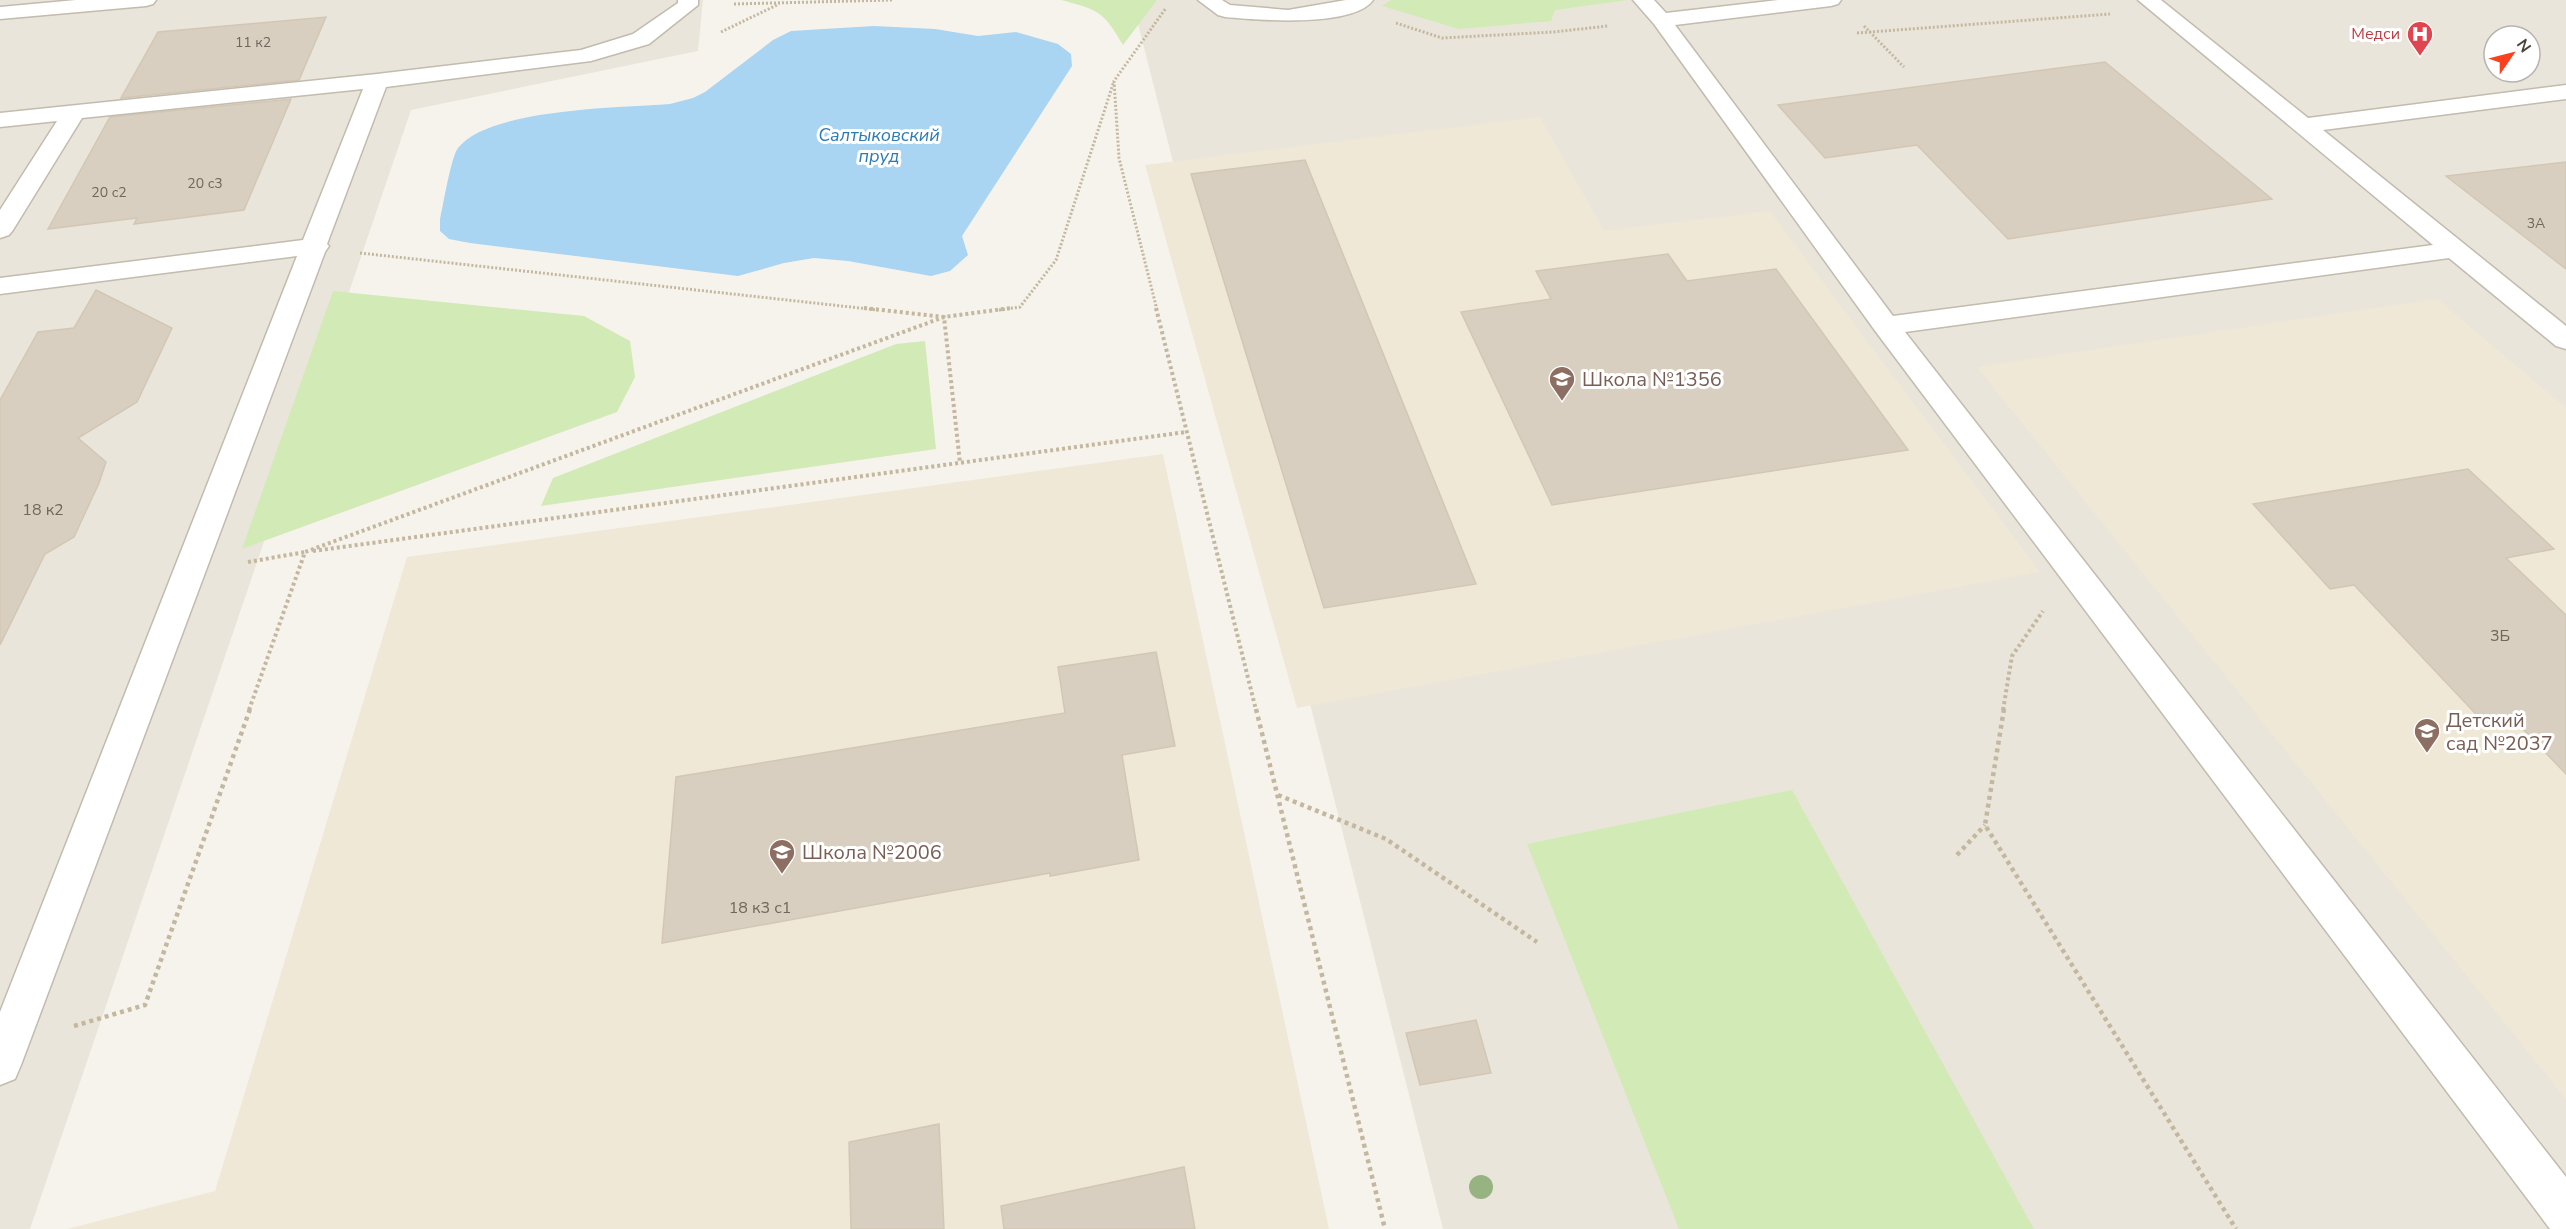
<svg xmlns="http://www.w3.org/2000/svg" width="2566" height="1229" viewBox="0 0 2566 1229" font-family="'Nunito Sans',sans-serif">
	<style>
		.residential { fill: #eae5da; fill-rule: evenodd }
		.education { fill: #efe8d6 }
		.green { fill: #d2eab5 }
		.water { fill: #a9d4f2 }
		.building { fill: #d8cfc1; stroke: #d3c7b4; stroke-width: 1.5 }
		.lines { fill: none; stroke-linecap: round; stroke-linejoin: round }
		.service-casing { stroke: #c2bbae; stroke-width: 3 }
		.path-far2 { stroke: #c4b79f; stroke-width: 3; stroke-dasharray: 2 2; stroke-linecap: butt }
		.path-far1 { stroke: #c4b79f; stroke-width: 4; stroke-dasharray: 3 3; stroke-linecap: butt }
		.path { stroke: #c4b79f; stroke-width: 4.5; stroke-dasharray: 4 4; stroke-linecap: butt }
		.service { fill: #fff; fill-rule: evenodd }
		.tree { fill: #97b381 }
		.labels { text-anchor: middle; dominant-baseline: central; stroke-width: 6; stroke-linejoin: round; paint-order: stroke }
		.far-number-label { font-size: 14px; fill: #6e675b }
		.far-health-label { font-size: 16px; fill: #be3a42; stroke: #fff; text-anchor: end }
		.number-label { font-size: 16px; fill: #6e675b }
		.far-water-label { font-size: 18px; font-style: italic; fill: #2e7ab2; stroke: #fff }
		.education-label { font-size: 20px; fill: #785e54; stroke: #fff; text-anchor: start }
	</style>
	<rect width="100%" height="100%" fill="#f6f3ec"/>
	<path class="residential" d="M0,0H703L698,51L411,110L30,1229H0Z
		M1132,0H2566V1229H1443ZM2494,36H2530V72H2494Z"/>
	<path class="education" d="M1540,117L1604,231L1770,211L2040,572L1297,708L1145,165Z
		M2437,299L2566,408V1099L1977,367Z
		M1163,454L1329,1229H67L215,1191L407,557Z"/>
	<path class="green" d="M1061,0H1157L1123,45C1103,11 1099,10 1061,0Z
		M1391,0H1628L1555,10L1551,21L1459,29L1382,6Z
		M333,291L584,316L630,341L635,377L617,412L242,549Z
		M925,341L936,449L541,506L553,478L896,344Z
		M1792,790L2034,1229H1679L1527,844Z"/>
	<path class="water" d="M874,26L935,29L978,36L1016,32L1058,44L1071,54L1072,66L962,236L968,255L950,271L931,276L848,261L814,258L784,263L738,276L470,243L449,239L440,231V219C443,206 451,157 458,148C489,108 621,108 670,104L693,98L705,92L773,40L791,31Z"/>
	<path class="building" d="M326,17L299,80L121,98L158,32Z
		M2105,62L2272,199L2008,239L1917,145L1825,158L1778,105Z
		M291,99L244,210L134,224L137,218L48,229L110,117Z
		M1305,160L1476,584L1324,608L1191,174Z
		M2566,162V269L2446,176Z
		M1668,254L1687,281L1776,269L1908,450L1552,505L1461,312L1551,299L1536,271Z
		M96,290L172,328L137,402L78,438L106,462L99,483L74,537L45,554L0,645V400L38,332L74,328Z
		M2468,469L2554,549L2506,558L2566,615V774L2517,723L2489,728L2354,585L2330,589L2253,504Z
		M1156,652L1175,746L1122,755L1139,860L1050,876V873L662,943L676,777L1065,713L1058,667Z
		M1476,1020L1491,1073L1420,1085L1406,1033Z
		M939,1124L944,1229H851L849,1142Z
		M1184,1167L1195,1229H1004L1001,1206Z"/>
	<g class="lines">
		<g class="service-casing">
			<path id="service" d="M76,0H156L153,4L146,6L0,19V7Z
				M678,0H698V5L649,44L591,61L386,87L327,244L329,246L325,252L21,1065L15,1079L0,1085V1012L297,256L0,294V278L303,240L363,89L82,118L13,230L9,235L0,238V210L57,121L0,127V113L377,74L581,50L633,34L678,3Z
				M1198,0H1222L1230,5L1288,10L1346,0H1373C1354,28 1256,20 1225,17L1218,15Z
				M1633,0H1654L1666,13L1778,0H1841L1838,4L1831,6L1675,25L1893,316L2433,245L2138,0H2161L2308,118L2566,85V99L2323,130L2566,326V349L2556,346L2449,258L1905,332L2566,1177V1229H2550L1876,332L1654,24Z"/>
		</g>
		<path class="path-far2" d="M734,4L892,0
			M1396,23L1442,38L1553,32L1608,26
			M1864,26L1904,67
			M721,32L779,4
			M1857,33L2110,14
			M360,253L878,310
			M999,310L1020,307L1056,260L1114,81
			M1157,310L1119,158L1114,81L1166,8"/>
		<path class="path-far1" d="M864,308L944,317L960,463
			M1156,308L1256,710
			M313,551L1186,432
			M248,562L305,552
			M249,710L305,552L944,317L1011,308
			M2003,710L2012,656L2043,611"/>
		<path class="path" d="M1256,709L1385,1229
			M2004,709L1985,825L2236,1229
			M1278,795L1386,839L1537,942
			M1957,855L1985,825
			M74,1026L145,1005L250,709"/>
		<use href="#service" class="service"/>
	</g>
	<circle class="tree" cx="1481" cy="1187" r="12"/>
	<defs>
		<g id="hospital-pin" transform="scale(1.35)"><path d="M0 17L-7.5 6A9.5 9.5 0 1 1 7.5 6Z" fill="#e0444e" stroke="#fff"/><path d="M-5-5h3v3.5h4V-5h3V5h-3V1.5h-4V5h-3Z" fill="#fff"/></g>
		<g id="school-pin" transform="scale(1.35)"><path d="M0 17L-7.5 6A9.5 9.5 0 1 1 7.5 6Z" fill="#8d6e63" stroke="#fff"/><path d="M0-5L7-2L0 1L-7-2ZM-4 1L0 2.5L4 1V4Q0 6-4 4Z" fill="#fff"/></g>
	</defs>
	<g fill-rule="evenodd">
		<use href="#hospital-pin" x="2420" y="34"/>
		<use href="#school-pin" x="1562" y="379"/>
		<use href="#school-pin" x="2427" y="731"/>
		<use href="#school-pin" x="782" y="852"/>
	</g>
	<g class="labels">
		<g class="far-number-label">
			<text x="253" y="42">11 к2</text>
			<text x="205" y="183">20 с3</text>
			<text x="109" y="192">20 с2</text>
			<text x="2536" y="223">3А</text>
		</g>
		<g class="far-health-label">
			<text x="2400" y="34">Медси</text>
		</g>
		<g class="number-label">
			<text x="43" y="510">18 к2</text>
			<text x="2500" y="636">3Б</text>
			<text x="760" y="908">18 к3 с1</text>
		</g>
		<g class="far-water-label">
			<text x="879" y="135">Салтыковский<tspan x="879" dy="21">пруд</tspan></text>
		</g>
		<g class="education-label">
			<text x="1582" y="379">Школа №1356</text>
			<text x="2446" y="720">Детский<tspan x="2446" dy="23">сад №2037</tspan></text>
			<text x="802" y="852">Школа №2006</text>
		</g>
	</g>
	<g transform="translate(2512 54) rotate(55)"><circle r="28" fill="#ffffff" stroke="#b7b4b0" stroke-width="1.5"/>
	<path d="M0-4.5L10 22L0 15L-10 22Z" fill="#fc3f1d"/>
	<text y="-9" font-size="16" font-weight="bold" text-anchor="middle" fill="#4b4439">N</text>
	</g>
</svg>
